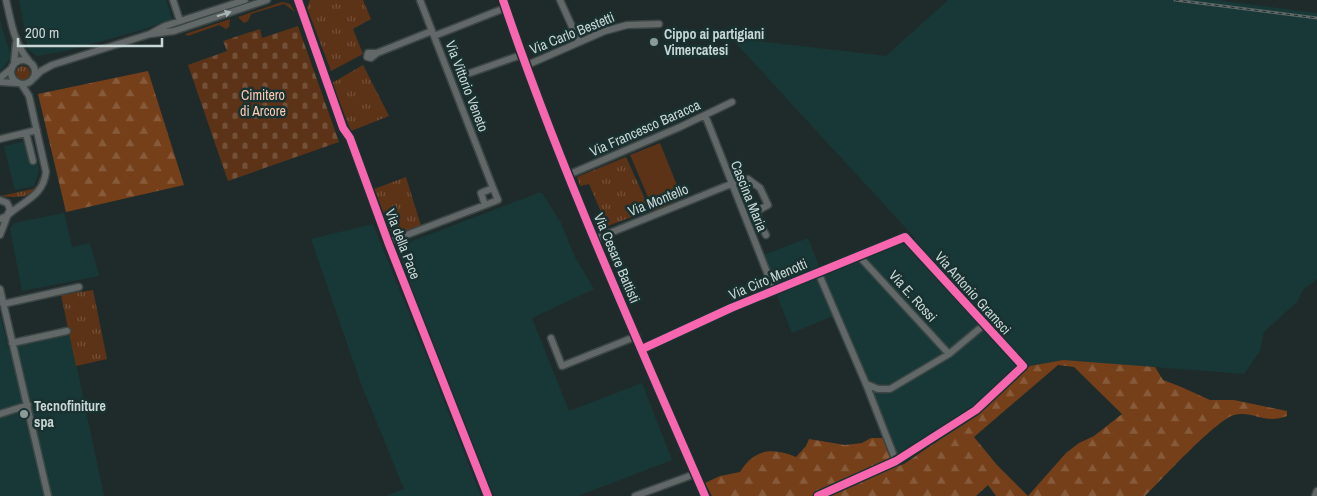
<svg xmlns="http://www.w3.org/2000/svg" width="1317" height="496" viewBox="0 0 1317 496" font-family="'Archivo Narrow',sans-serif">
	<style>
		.built { fill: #183837 }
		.grass { fill: url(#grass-tufts) }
		.forest { fill: url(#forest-firs) }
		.cemetery { fill: url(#cemetery-stones) }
		.green { fill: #5d3317 }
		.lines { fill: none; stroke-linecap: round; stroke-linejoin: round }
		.minor-casing { stroke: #3b4645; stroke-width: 9 }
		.minor { stroke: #626767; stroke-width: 6 }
		.rail-casing { stroke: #606767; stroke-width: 3 }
		.rail { stroke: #193130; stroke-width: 1; stroke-dasharray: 4; stroke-linecap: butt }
		.cycleway-casing { stroke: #193130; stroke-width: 11 }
		.cycleway { stroke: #f766af; stroke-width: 8 }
		.oneway { fill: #a9b5b4 }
		.poi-dot { fill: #8d9a9a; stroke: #193130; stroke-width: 2 }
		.labels { text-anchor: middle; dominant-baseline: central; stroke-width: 5; stroke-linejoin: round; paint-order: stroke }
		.street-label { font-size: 14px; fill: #c8d6d5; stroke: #193130 }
		.poi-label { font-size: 14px; font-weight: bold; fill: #c8d6d5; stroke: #193130; text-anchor: start }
		.park-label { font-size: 14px; fill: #facbb1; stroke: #193130 }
	</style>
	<defs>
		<pattern id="grass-tufts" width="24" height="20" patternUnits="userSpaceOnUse" patternTransform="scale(1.25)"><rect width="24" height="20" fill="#5d3317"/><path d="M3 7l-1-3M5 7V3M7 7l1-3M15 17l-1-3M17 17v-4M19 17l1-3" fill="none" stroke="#735038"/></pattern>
		<pattern id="forest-firs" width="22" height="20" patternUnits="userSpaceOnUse" patternTransform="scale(1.25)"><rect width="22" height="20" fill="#753f1a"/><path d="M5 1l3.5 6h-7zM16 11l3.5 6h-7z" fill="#875a3a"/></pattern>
		<pattern id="cemetery-stones" width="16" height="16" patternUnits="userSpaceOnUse" patternTransform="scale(1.25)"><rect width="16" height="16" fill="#5d3317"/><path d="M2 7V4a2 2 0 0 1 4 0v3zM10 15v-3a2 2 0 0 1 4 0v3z" fill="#735038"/></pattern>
	</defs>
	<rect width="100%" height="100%" fill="#1f2b2b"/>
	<path class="built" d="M19,0H166L172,19L142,30L66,51L36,56L28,49Z
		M948,0H1216L1317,13V279L1303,290L1297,302L1264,332L1260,351L1244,374L1063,360L1030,366L977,411L898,462L833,316L792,333L761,256L808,238L822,274L915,238L731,38L886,56Z
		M0,20L11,57L0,72Z
		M32,140L39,169L38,175L34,186L15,190L4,146Z
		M538,193H542L561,223L575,257L594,289L532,318L569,411L642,383L672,460L578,496H494L391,249Z
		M64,213L72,247L90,243L99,276L22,291L10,229L14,223Z
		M373,224L430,365L481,496H386L404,489L361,384L311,239Z
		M0,314L8,348L70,335L104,496H0Z"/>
	<path class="grass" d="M310,0H363L371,19L353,29L363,54L331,71L307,8Z
		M363,65L389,116L351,131L332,83Z
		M16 73a7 7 0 1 1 14 0a7 7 0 1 1-14 0Z
		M626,157L650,210L597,230L594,219L602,214L589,184L580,186L577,177Z
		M40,177C38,199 18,198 0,196L33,189L37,185Z
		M406,177L421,226L393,237L374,189Z
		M93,290L107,359L76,366L61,295Z"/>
	<path class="forest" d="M148,71L184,185L66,212L38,94Z
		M1063,360L1155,367L1163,380L1179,386L1210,400H1234L1287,411V416C1265,425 1253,410 1234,415C1216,420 1161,480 1145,496H1028L1066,453L1079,443L1094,436L1122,414L1074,367L1058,365L974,437L997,465L1028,496H996L988,485L976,496H712L705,483L720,476L740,472C754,449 772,447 796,457L806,446L809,439L845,445L862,443L871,438H883L898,466L904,464L968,420L1030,366Z"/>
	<path class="cemetery" d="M298,26L339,142L228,181L188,65L227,51L223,41L260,29L262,38Z"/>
	<path class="green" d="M282,2L290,4L295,12L284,4L251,14L248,21L244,23L238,17Z
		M230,19L229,27L226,29L219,25L188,36L185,34Z
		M660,143L682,198L654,211L630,155Z"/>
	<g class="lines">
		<g class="minor-casing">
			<path id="minor" d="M6,0C11,21 14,44 29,61
				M173,0L180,21
				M298,0L343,128L350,138L388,242L488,496
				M420,0L493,188
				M503,0C560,169 634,332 705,496
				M560,0L579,42
				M151,34L174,31L267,0
				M434,36L500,10
				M377,53L371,58L367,57L368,53H377L432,31
				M11 72a12 12 0 1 1 24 0a12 12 0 1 1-24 0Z
				M14,64L16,43
				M525,66L605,31L627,25L659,24
				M470,73L521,55
				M0,78L12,68
				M34,78L41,71L52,65L150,34L165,26L245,0
				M0,82L16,83
				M705,115L772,285
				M26,133L33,161
				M0,139L37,130
				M568,175L680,127L732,102
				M0,200L7,203L10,209L7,216L0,219
				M8,215C25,200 43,196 46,172L29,96L22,85
				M0,235L7,217
				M595,239L731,184L748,179L760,188L768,205L757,211L759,222L766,235
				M388,242L485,205L498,200L493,188L481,193L485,205
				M858,255L949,354
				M818,272L866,384L896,461
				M0,289L48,496
				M3,304L79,287
				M551,338L562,366L637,336
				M12,343L67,331
				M642,349L731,308L905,237L1023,366L976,410L896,461L818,496
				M866,384L878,389H890L949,354L985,324
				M0,414L28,405
				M635,496L695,474
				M1315,496L1317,491"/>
		</g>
		<use href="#minor" class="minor"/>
		<g class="rail-casing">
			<path id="rail" d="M1175,0L1317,18"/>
		</g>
		<use href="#rail" class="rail"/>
		<g class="cycleway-casing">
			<path id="cycleway" d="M298,0L343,128L350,138L388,242L488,496
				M503,0C560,169 634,332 705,496
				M642,349L731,308L905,237L1023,366L976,410L896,461L818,496"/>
		</g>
		<use href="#cycleway" class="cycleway"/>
	</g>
	<defs><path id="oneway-solid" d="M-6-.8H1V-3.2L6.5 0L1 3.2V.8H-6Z" transform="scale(1.25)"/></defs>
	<use class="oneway" href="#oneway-solid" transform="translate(224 14) rotate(-18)"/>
	<g class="poi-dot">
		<circle cx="654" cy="42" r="5"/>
		<circle cx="24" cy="414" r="5"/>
	</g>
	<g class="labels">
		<g class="street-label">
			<text transform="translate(572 33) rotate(-22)">Via Carlo Bestetti</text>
			<text transform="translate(467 86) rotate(69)">Via Vittorio Veneto</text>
			<text transform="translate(645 128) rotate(-24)">Via Francesco Baracca</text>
			<text transform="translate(749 196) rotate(68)">Cascina Maria</text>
			<text transform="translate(658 200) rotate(-22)">Via Montello</text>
			<text transform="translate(403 244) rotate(69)">Via della Pace</text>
			<text transform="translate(617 258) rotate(67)">Via Cesare Battisti</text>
			<text transform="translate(768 279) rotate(-23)">Via Ciro Menotti</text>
			<text transform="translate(973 293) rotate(48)">Via Antonio Gramsci</text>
			<text transform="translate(913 296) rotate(48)">Via E. Rossi</text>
		</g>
		<g class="poi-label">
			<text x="664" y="34">Cippo ai partigiani<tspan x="664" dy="16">Vimercatesi</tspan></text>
			<text x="34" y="406">Tecnofiniture<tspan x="34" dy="16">spa</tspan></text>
		</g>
		<g class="park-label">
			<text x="263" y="95">Cimitero<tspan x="263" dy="16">di Arcore</tspan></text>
		</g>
	</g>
	<path d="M18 38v8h144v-8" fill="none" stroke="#c8d6d5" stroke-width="2.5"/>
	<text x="25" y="38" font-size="15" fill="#c8d6d5" stroke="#193130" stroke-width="4" paint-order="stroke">200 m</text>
</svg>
